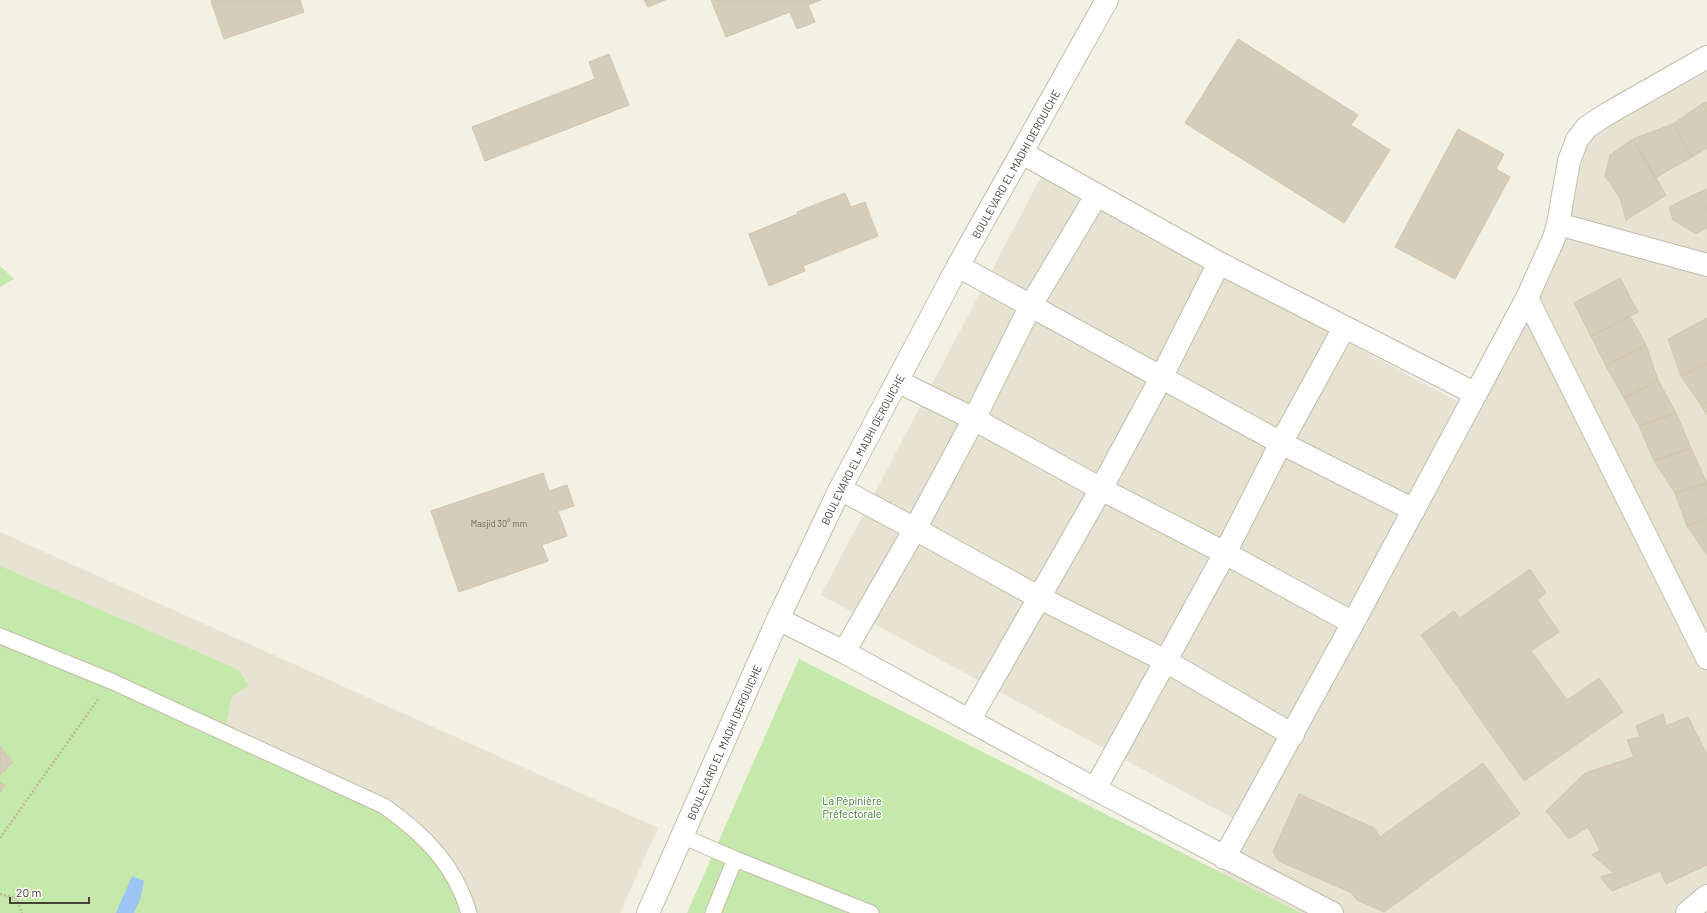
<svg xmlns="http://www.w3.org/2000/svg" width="1707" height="913" viewBox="0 0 1707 913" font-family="Barlow,sans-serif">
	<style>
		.residential { fill: #e7e3d2 }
		.green { fill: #c5e9ab }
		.water { fill: #9dc5f3 }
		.building { fill: #d5cdb9; stroke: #d0c6ac }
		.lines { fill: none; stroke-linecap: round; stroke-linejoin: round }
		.service-casing { stroke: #c1bca9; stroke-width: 17 }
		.minor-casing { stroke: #c1bca9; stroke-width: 24 }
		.tertiary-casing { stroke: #c1bca9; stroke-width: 24 }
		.path { stroke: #c1b797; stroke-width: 2.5; stroke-dasharray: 2 2; stroke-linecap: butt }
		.service { stroke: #fff; stroke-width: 15 }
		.minor { stroke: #fff; stroke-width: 22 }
		.tertiary { stroke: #fff; stroke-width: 22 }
		.labels { text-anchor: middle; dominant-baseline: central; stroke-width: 3; stroke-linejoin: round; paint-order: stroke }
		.number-label { font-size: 9px; fill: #696455 }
		.street-label { font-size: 11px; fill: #454134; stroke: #fff }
		.park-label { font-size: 11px; fill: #3a7925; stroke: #fff }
	</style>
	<rect width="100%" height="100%" fill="#f3f0e4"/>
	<path class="residential" d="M1707,66V913H1301L1222,873L1569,226L1587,135Z
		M1041,177L1462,404L1238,821L821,595Z
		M0,532L658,828L620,913H0Z"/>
	<path class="green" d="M0,266L14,279L0,287Z
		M0,566L239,670L249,686L232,696L225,729L394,812L452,881L459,913H0Z
		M799,659L1301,913H687Z"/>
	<path class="water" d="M132,876L144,881L140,900L134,913H116Z"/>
	<path class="building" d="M214,0H300L304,12L224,39L211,1Z
		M644,0H665L648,7Z
		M711,0H821L808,5L815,22L797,29L790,12L726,37Z
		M1238,39L1358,115L1351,125L1390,150L1344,223L1185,123Z
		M609,54L629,105L485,161L472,127L595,79L589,62Z
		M1707,102V111L1702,104Z
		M1702,104L1707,111V148L1692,157L1673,124Z
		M1673,124L1692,157L1655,178L1633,139Z
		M1458,129L1504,154L1496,169L1510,177L1455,279L1395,247Z
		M1633,139L1666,195L1626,220L1620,198L1605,176L1610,155Z
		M1706,189L1707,228L1696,234L1673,220L1669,207Z
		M845,193L851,207L865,202L878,236L803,266L805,271L769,286L749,234L798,214L797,212Z
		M1620,278L1638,312L1591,336L1574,303Z
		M1630,316L1646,345L1606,366L1591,336Z
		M1707,318V364L1681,376L1668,339Z
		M1646,345L1658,380L1624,398L1606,366Z
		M1707,364V402L1701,405L1681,376Z
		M1658,380L1676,413L1639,426L1624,398Z
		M1707,402V415L1701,405Z
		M1676,413L1691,448L1654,461L1639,426Z
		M1691,448L1707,483L1675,493L1654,461Z
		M543,473L549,491L567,485L574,506L558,511L567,536L542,545L548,561L459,592L431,511Z
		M1707,483V518L1687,526L1675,493Z
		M1707,518V555L1687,526Z
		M1530,569L1546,593L1537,600L1559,632L1531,651L1567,700L1599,678L1623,712L1524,781L1421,635L1454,611L1460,618Z
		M1663,714L1666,726L1688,717L1707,754V865L1666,884L1660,871L1612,891L1600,877L1614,873L1592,855L1600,850L1588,827L1569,839L1546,811L1585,773L1634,757L1627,740L1640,737L1636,726Z
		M0,746L13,762L0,775Z
		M1483,763L1520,814L1384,912L1357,900L1352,893L1279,861L1273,852L1299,794L1374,828L1380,837Z
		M0,782L5,785L0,792Z"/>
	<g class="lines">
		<g class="service-casing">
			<path id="service" d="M0,636L111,681L384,806C424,834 455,865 469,913
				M682,836L735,859L871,913
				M713,913L735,859"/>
		</g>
		<g class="minor-casing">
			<path id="minor" d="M1022,153L1219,263L1476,394
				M1558,224L1707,265
				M958,266L1281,443L1414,510
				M1527,298L1707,658
				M897,381L974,419L1101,489L1225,553L1353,623
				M840,489L915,529L1040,598L1164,660L1293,735
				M778,619L844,652L1095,789L1332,913
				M844,652L915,529L974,419L1031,305L1096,196
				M970,719L1101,489L1161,378L1219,263
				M1095,789L1225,553L1281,443L1344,328
				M1224,858L1353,623L1527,298L1554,238L1558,224L1569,161L1577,140L1587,127L1607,114L1707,57
				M1687,913L1707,896"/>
		</g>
		<g class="tertiary-casing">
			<g id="tertiary">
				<path id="s1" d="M648,913L778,619L840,489L958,266L1107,0"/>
			</g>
		</g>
		<path class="path" d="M0,838L99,698
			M0,894L16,898L22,913"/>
		<use href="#service" class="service"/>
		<use href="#minor" class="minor"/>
		<use href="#tertiary" class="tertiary"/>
	</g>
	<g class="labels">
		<g class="number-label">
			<text x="499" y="523">Masjid 30° mm</text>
		</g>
		<g class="street-label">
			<text stroke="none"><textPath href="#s1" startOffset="835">BOULEVARD EL MADHI DEROUICHE</textPath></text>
			<text stroke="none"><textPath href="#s1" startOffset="511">BOULEVARD EL MADHI DEROUICHE</textPath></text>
			<text stroke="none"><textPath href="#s1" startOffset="187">BOULEVARD EL MADHI DEROUICHE</textPath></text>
		</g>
		<g class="park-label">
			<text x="852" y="800">La Pépinière<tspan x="852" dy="13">Préfectorale</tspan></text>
		</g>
	</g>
	<path d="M10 897v6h79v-6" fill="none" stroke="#454134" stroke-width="2"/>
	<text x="16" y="897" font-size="12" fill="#454134" stroke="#ffffff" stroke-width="3" paint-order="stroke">20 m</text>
</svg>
